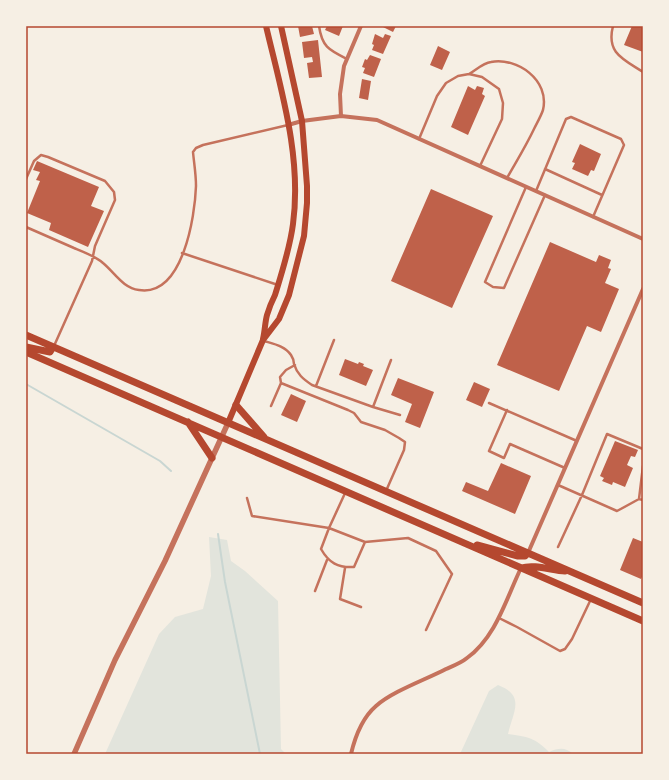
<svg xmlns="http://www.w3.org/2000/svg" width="669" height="780" viewBox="0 0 669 780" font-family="Montserrat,sans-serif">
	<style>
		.green { fill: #e2e4dc }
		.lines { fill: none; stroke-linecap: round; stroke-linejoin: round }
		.stream { stroke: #c9d6d2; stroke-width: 2 }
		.building { fill: #bf614a }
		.service { stroke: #c5725c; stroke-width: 2.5 }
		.minor { stroke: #c5725c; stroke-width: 4 }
		.tertiary { stroke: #c5725c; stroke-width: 5.5 }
		.secondary { stroke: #b5482f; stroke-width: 6 }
		.primary { stroke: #b5482f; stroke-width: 7 }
		.neatline { fill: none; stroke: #b5482f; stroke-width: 1.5 }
	</style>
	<rect width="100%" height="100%" fill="#f6efe4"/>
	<path class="green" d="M209,537L227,540L231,561L245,571L278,601L281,749L286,754H105L159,634L175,617L203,609L211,576Z
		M498,685C526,696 513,712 508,734C528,737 534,737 549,752C559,748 565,747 573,754H460L489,691Z"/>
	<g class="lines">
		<path class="stream" d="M26,384L160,461L171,471
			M218,534L225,582L260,754"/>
	</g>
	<path class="building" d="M298,26H312L314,34L300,37Z
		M327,26H343L339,36L325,30Z
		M383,26H396L393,32L383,27Z
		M632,26H643V52L624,45Z
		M375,34L383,38L385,34L391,36L383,54L372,50L374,45L372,44Z
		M318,40L322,77L309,78L307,63L313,62L312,57L304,58L302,42Z
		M438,46L450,52L442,70L430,65Z
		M370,55L381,59L374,77L363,73L365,68L362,67L365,59L367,60Z
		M362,79L371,81L368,100L359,98Z
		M468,86L475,90L477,86L484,88L482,94L485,96L468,135L451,127Z
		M580,144L601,154L594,171L591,170L588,176L572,169L575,163L572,162Z
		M37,161L99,187L91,206L104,211L88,247L49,230L51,223L27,213L40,181L36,180L40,172L33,170Z
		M431,189L493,216L452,308L391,281Z
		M550,242L596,262L599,255L611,260L608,268L611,269L605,283L619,289L601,332L587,326L559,391L497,365Z
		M345,359L358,364L359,362L364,364L363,366L373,370L366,386L339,375Z
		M398,378L434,392L420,428L405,422L412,404L391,395Z
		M474,382L490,389L482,407L466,400Z
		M291,394L306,401L297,422L281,415Z
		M615,441L638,450L635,457L631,456L627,465L633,468L625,487L613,482L612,485L602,481L604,478L600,476Z
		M501,463L531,476L515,514L462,491L466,482L488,491Z
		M633,538L643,542V575L641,579L620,570Z"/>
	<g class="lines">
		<path class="service" d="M319,26C322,47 329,50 347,59
			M613,26C606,53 623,59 643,72
			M469,74C476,70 483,63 491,62C517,57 550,80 543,110C541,116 537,123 534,129C526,146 516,162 507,178
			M419,139L437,96L446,83L458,76L469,74L482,77L499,89L503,103L502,119L480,166
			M545,169L602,195
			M26,179L34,161L41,155L48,157L105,181L114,192L115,200L95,246L92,261L54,346
			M526,187L485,282L493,287L504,288L545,195
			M536,191L566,119L571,117L621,139L624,145L593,217
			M26,227C42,234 58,241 74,248C84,252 95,256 103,263C115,273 123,288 139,290C183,297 195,216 196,186C196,174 194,163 193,152L196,148L203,145L288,125
			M182,253L278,285
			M264,341C274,344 285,346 291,355C293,358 294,360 294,364C297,374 303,379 312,385L373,407L400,415
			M295,365L286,370L280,377L281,383L348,410L354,413L361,422L385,430L399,438L405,442L404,450L386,491
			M316,386L334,340
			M489,403L577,441
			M271,406L281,383
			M373,407L391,360
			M507,410L489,451L504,458L510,444L565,468
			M558,485L617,511L639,499L643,500
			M247,498L252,516L329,528L346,491
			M639,499L643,466
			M365,542L354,567C338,568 329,563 321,549L329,528L365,542L408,538L436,551L452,574L426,630
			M558,547L582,495L607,434L643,449
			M345,568L340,599L361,607
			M315,591L327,560
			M499,618L517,627L560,651L565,649L572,639L591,599"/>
		<path class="minor" d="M341,116L340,94L344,66L361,26
			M288,125L302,121L341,116L377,120L643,239
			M528,553L643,289
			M351,754C355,737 362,718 376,706C393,691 425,680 446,669C453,666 461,663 467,658C496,637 506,599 521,568"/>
		<path class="tertiary" d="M74,754L115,660L165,561L228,423"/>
		<path class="secondary" d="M263,339C265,331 265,322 267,315C269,308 272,301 275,295C282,272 290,248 293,224C302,157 281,90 266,26
			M228,423L263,340L279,319L289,295L304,236L307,203V186L302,121L281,26"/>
		<path class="primary" d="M26,335L643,603
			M26,347L50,352L53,347
			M26,352L643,621
			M236,405L264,437
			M188,422L212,458
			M477,545L518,556H525L528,553
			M521,568C534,564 551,570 565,571"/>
	</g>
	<rect width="669" height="780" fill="none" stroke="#f6efe4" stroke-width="54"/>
	<rect x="27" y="27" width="615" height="726" class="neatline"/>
</svg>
